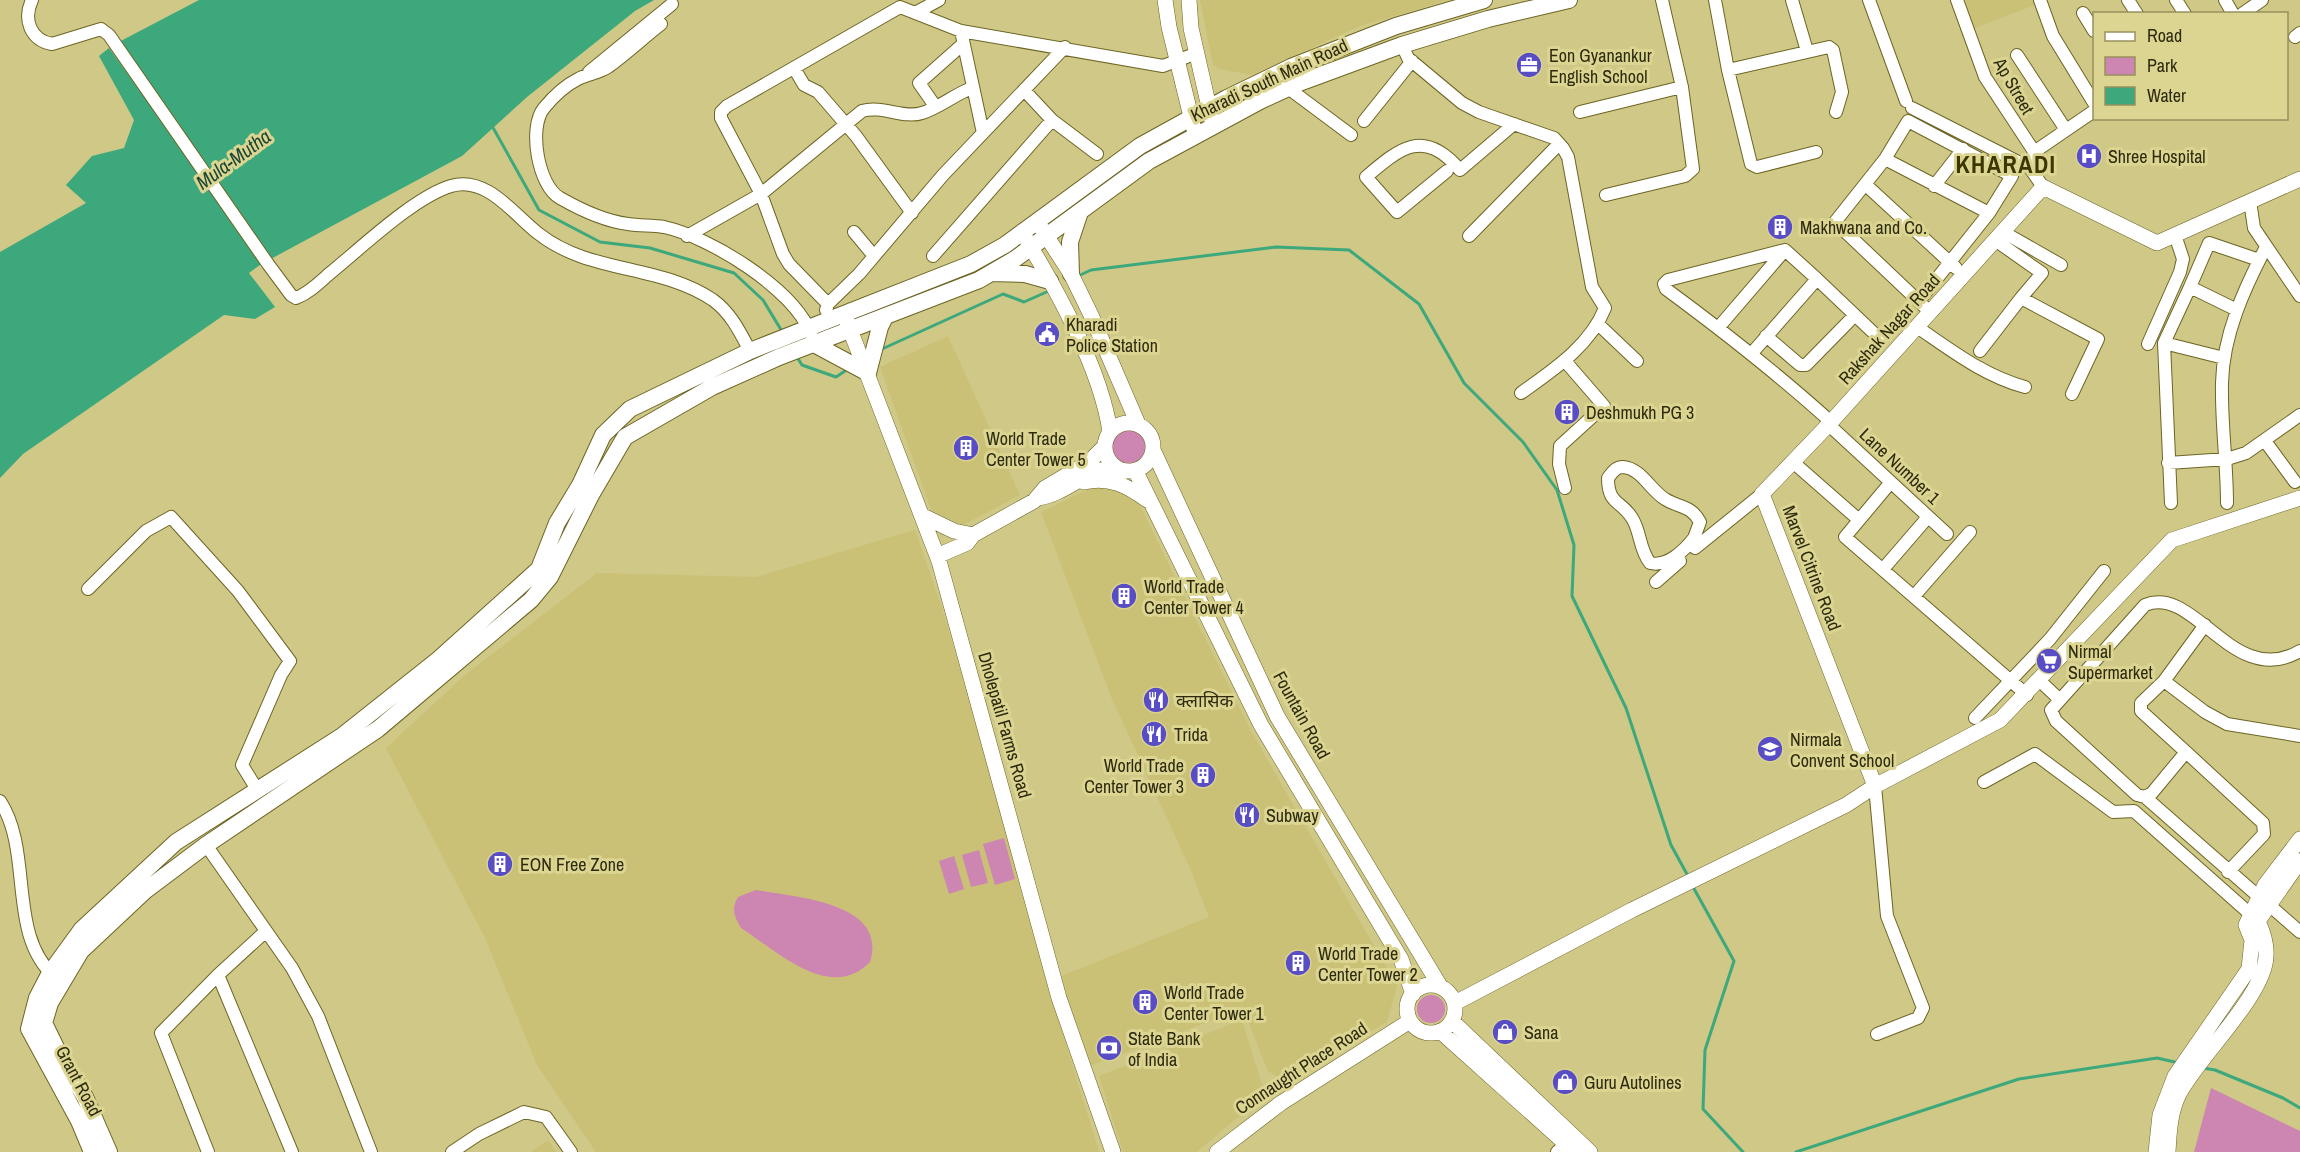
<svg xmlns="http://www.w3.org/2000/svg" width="2300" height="1152" viewBox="0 0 2300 1152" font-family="'Archivo Narrow','Noto Sans Devanagari',sans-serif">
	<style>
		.built { fill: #cac177 }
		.green { fill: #cd85b1 }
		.water { fill: #3ca87c }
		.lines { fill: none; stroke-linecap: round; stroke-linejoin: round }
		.stream { stroke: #3ca87c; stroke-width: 3 }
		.minor-casing { stroke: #6d6524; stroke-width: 14 }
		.tertiary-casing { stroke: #6d6524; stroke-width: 16 }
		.secondary-casing { stroke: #6d6524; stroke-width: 18 }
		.minor { stroke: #fff; stroke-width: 12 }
		.tertiary { stroke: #fff; stroke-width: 15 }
		.secondary { stroke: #fff; stroke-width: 16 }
		.labels { text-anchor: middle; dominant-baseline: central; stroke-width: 6; stroke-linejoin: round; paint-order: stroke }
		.poi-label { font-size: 18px; fill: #2d2a0f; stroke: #dcd592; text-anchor: start }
		.street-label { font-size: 18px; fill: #2d2a0f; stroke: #dcd592 }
		.water-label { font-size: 20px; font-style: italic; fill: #1b4734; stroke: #dcd592 }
		.district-label { font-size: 24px; font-weight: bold; letter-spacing: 1.5px; fill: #3c3600; stroke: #dcd592 }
	</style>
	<rect width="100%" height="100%" fill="#cfc886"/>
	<path class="built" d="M1200,0H1448L1360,26L1252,75L1220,69L1213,65Z
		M1962,0H2035L2037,4L1972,29Z
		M948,336L1020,495L941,537L880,367Z
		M1095,486L1118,489L1139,504L1251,731L1397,986L1387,1022L1283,1081L1268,1071L1243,1009L1084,1068L1061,976L1209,917L1189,866L1112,699L1041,512Z
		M915,530L942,608L989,765L1048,985L1099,1152H596L537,1065L485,938L386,748L465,675L597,573L756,577Z
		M1242,1020L1265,1094L1197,1152H1123L1099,1076Z
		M548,1140L556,1152H531Z"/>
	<path class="green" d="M1112 446a17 17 0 1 1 34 0a17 17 0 1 1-34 0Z
		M1004,838L1015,879L995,885L983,844Z
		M979,850L988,883L971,887L962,855Z
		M954,856L964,889L949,894L939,861Z
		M756,890C794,897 889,902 870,962C830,1003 777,951 741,928C734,916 731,909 738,897Z
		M1417 1009a14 14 0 1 1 28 0a14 14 0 1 1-28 0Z
		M2211,1088L2300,1131V1152H2194Z"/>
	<path class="water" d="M199,0H654L635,11L527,97L462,156L267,261L115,44Z
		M109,48L264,262L249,273L275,307L255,319L224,315L23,454L0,478V252L86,203L66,185L92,156L124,148L134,120L99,56Z"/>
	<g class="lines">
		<path class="stream" d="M491,124L539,210L600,242L650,248L734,273L763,300L783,333
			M1078,276L1091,270L1276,247L1349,250L1419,304L1464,383L1523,442L1557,490L1574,545L1572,596L1626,708L1671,845L1688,876
			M882,349L1003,294L1024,302L1051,290
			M797,357L802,365L836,377L848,369
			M1692,885L1734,961L1705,1050L1703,1109L1743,1152
			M2203,1068L2215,1070L2283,1098L2300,1108
			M1796,1152L2019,1079L2157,1058L2179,1063"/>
		<g class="minor-casing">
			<path id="minor" d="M32,0C23,19 30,40 52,44L101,29L109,35L268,264L291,295L296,298C309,293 319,283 329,274C360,249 414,197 451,186C487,175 515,216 539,234C590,274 660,264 713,300C731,313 740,332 750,351
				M1715,0L1728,70L1751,164L1757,167L1816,152
				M1792,0L1807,51
				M1869,0L1906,101
				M1957,0L1985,77L2035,153
				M2040,0L2053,36L2094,103
				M2128,0L2137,14
				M2176,0L2185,14
				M2225,0L2233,14
				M915,13L939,0
				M2083,13L2094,31
				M2242,14L2262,0
				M661,24C643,38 626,54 608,67C599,73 588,74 578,79C566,85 553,97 544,108C528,127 538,186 560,198C581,210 604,221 628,224C640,226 652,225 664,227C710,237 794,289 811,334
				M961,31L983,133
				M2295,37L2300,33
				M1402,45L1408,58L1462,103L1479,112L1554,138L1563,148L1568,157L1592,287L1605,308C1590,346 1553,370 1521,393
				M2017,55L2066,130
				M794,68L804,85L818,92L856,136L912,213
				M1728,70L1829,47L1833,50L1842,92L1836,112
				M589,72L672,4
				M1288,88L1351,135
				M1024,90L1052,120L1097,154
				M935,106L919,83L963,44
				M1912,108L2030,168
				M1580,112L1682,87
				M1364,121L1412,61
				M1885,159L1908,121L2012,176L1989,213L1919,301
				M1447,171L1397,212L1366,177C1401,147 1424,128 1460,170L1514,124
				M1866,185L1956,268
				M1934,186L1963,149
				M2043,187L2030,168L2037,150L2094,111
				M1606,195L1685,176L1693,169L1682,87L1662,0
				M2250,201L2254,228L2300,296
				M854,232L874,256
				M2003,232L2061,265
				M687,236L761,194L862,111C882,105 904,119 922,113C939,108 955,94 972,88
				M1469,236L1559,144
				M1995,240L2042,273L2021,298L2098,339L2072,394
				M1785,250L1817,279
				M933,256L1052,120
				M2190,287L2209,243L2259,260
				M828,304L789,264L783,254L761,194L721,118V112L727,106L900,7L961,31L1163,66L1197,53
				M826,310L828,304L859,274L943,175L1065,47
				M1930,312L1835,222L1885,159L1989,213
				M1598,324L1637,361
				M1917,327C1951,350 1984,376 2025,387
				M1718,328L1785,250L1668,280L1664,284L1666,289C1723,331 1778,374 1831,422
				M1766,336L1800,365H1806L1855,315
				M2164,343L2224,358
				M2148,344L2180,272L2183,259L2175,235
				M1980,351L2021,298
				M1752,353L1817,279L1879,338
				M1565,361L1604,406L1560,446L1559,464L1565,488
				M1829,425L1947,534
				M2265,441L2295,482
				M1794,463L1859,520
				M2168,463L2227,459L2246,453L2300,415
				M1891,482L1845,537L2027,695
				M2171,503L2164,343L2190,287L2237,310
				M2227,503C2227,463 2221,422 2222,383C2223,335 2244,289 2266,247
				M1694,538L1700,522C1691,505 1679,508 1665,499C1651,491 1641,468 1623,467C1615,467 1612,473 1608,478C1608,505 1621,500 1632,518C1641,532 1639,549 1650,563C1667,567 1684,551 1694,538L1700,543
				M1695,548L1762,494
				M1884,568L1928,517
				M1656,582L1680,561
				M88,589L146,531L171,517L238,591L290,661L281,675L242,765L258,791
				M1915,595L1970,532
				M2040,681L2059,699
				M2164,681L2205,625
				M1975,718L2050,639L2104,571
				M2186,752L2263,823L2264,834L2228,872
				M1984,782L2035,754L2113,812L2134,811L2257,920
				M1875,786L1887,916L1923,1008L1918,1018L1877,1034
				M2145,797L2152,793L2186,752L2141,711V703L2164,681L2205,712L2227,724L2300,736
				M0,801C34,853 6,935 56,978
				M206,845L292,968L318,1016L371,1152
				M2258,896L2145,797L2137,795L2056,721L2051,710L2145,605C2195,584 2233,690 2300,651
				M2268,904L2300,932
				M266,931L218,975L292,1152
				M208,1152L161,1033L218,975
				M452,1152L479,1134L524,1112L546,1117L571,1152
				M1557,1152L1566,1144"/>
		</g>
		<g class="tertiary-casing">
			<path id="tertiary" d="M1165,0L1169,27L1194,129
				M1189,0L1191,28L1213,125
				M1040,226L1071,274L1091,315L1138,424
				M1022,232C1055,287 1101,368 1110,432
				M846,319L939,561L1059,998L1113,1152
				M1105 447a24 24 0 1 1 48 0a24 24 0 1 1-48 0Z
				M1153,450L1277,716L1440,986
				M1135,470L1261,725L1401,959L1413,994
				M1084,482C1109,476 1128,486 1147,500
				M1038,498C1066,494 1087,469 1115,467
				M923,516L954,531L973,535
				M937,556L967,543L973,535L1034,501L1045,488L1089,462L1104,447
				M1875,786L1762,494L1831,422L2043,187L2157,243L2300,179
				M1407 1009a24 24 0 1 1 48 0a24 24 0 1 1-48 0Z
				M1455,1003L1632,910L1846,805L1875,786L2000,720L2172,540L2300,498
				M1452,1021L1590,1152
				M1440,1031L1575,1152
				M1217,1152L1281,1103L1410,1021
				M2156,1152L2160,1115L2175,1076L2249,969L2252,940L2246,925L2265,885L2300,839
				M2168,1152C2169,1133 2170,1112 2179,1094C2199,1056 2265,995 2266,956C2267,943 2263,932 2258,921L2300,861"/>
		</g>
		<g class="secondary-casing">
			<path id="secondary" d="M992,273L1025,274L1050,281
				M1071,274L1070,242L1080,212
				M814,344L868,373L880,327L885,317
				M92,1152L79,1121L29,1029L37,998L50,973L82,929L176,842L342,736L439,659L539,569L557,523L580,485L603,435L630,409L750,351L971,264L1005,245L1140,146L1227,98L1291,67L1396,26L1484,0
				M109,1152L85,1097L61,1058L44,1023L50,1003L81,951L146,890L206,845L378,729L531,600L550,577L591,495L625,437L712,387L779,357L979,280L1015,259L1149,161L1260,101L1299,83L1402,45L1488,19L1569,0"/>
		</g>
		<use href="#minor" class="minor"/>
		<use href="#tertiary" class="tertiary"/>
		<use href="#secondary" class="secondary"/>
	</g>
	<defs>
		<g id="office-disc" transform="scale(1.35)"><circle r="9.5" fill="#594dc5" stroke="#dcd592"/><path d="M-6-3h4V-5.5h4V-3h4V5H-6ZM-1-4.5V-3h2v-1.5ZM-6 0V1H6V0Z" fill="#fff"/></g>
		<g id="hospital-disc" transform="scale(1.35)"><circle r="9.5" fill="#594dc5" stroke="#dcd592"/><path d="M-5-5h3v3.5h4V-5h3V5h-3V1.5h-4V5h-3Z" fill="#fff"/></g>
		<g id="building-disc" transform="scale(1.35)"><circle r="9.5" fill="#594dc5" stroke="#dcd592"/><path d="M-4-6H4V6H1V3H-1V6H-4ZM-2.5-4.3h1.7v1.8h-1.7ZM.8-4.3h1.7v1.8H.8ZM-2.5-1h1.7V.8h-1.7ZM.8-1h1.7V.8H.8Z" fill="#fff"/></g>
		<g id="civic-disc" transform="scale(1.35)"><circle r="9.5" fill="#594dc5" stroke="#dcd592"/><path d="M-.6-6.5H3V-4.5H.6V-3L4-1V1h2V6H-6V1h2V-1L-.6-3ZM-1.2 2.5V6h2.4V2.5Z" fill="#fff"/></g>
		<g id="supermarket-disc" transform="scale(1.35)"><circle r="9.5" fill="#594dc5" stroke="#dcd592"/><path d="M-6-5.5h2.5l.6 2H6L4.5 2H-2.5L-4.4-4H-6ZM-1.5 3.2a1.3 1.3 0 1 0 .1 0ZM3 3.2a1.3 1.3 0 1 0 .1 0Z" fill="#fff"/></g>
		<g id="restaurant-disc" transform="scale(1.35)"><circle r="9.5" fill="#594dc5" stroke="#dcd592"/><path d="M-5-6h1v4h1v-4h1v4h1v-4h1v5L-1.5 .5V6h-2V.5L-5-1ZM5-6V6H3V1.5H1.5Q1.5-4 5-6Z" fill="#fff"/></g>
		<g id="school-disc" transform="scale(1.35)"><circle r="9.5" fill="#594dc5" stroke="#dcd592"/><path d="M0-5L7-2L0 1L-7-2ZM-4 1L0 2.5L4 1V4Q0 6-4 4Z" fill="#fff"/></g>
		<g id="shop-disc" transform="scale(1.35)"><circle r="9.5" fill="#594dc5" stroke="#dcd592"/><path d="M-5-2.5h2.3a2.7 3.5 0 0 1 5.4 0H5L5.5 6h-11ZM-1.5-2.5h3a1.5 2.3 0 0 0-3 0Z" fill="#fff"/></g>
		<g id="bank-disc" transform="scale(1.35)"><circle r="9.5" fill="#594dc5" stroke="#dcd592"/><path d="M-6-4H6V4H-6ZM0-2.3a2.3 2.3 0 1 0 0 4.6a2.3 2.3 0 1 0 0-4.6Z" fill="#fff"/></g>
	</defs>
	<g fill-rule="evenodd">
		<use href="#office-disc" x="1529" y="65"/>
		<use href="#hospital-disc" x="2089" y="156"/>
		<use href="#building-disc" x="1780" y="227"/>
		<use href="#civic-disc" x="1047" y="334"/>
		<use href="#building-disc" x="1567" y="412"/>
		<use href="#building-disc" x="966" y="448"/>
		<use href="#building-disc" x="1124" y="596"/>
		<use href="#supermarket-disc" x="2049" y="661"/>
		<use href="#restaurant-disc" x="1156" y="700"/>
		<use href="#restaurant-disc" x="1154" y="734"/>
		<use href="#school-disc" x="1770" y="749"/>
		<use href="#building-disc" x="1203" y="775"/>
		<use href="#restaurant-disc" x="1247" y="815"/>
		<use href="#building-disc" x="500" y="864"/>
		<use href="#building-disc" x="1298" y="963"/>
		<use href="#building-disc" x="1145" y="1002"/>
		<use href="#shop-disc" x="1505" y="1032"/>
		<use href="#bank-disc" x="1109" y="1048"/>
		<use href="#shop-disc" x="1565" y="1082"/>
	</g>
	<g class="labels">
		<g class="poi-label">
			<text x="1549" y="55">Eon Gyanankur<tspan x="1549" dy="21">English School</tspan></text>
			<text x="2108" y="156">Shree Hospital</text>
			<text x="1800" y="227">Makhwana and Co.</text>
			<text x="1066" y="324">Kharadi<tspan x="1066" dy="21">Police Station</tspan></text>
			<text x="1586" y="412">Deshmukh PG 3</text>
			<text x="986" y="438">World Trade<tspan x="986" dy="21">Center Tower 5</tspan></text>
			<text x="1144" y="586">World Trade<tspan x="1144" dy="21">Center Tower 4</tspan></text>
			<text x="2068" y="651">Nirmal<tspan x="2068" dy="21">Supermarket</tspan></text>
			<text x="1176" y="700">क्लासिक</text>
			<text x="1174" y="734">Trida</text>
			<text x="1790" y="739">Nirmala<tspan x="1790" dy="21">Convent School</tspan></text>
			<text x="1184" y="765" text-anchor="end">World Trade<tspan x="1184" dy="21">Center Tower 3</tspan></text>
			<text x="1266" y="815">Subway</text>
			<text x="520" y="864">EON Free Zone</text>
			<text x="1318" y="953">World Trade<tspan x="1318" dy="21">Center Tower 2</tspan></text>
			<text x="1164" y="992">World Trade<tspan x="1164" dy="21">Center Tower 1</tspan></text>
			<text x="1524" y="1032">Sana</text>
			<text x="1128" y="1038">State Bank<tspan x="1128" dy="21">of India</tspan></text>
			<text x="1584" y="1082">Guru Autolines</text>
		</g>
		<g class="street-label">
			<text transform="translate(1269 80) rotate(-25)">Kharadi South Main Road</text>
			<text transform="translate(2014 86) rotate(60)">Ap Street</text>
			<text transform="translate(1889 329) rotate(-48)">Rakshak Nagar Road</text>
			<text transform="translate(1900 466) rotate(43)">Lane Number 1</text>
			<text transform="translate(1812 568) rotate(69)">Marvel Citrine Road</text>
			<text transform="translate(1302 715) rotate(61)">Fountain Road</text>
			<text transform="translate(1005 725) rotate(74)">Dholepatil Farms Road</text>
			<text transform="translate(1301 1068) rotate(-33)">Connaught Place Road</text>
			<text transform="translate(79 1081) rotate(62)">Grant Road</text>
		</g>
		<g class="water-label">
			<text transform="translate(233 159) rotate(-36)">Mula-Mutha</text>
		</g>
		<g class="district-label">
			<text x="2006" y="164">KHARADI</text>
		</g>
	</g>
	<rect x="2093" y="12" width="195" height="108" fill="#dcd592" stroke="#96915e" stroke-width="1.5"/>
	<rect x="2105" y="32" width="30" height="9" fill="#ffffff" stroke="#96915e" stroke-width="1.5"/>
	<text x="2147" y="42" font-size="18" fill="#2d2a0f">Road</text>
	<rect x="2105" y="57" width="30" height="18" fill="#cd85b1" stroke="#96915e" stroke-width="1.5"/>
	<text x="2147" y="72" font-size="18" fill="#2d2a0f">Park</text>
	<rect x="2105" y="87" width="30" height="18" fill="#3ca87c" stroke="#96915e" stroke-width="1.5"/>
	<text x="2147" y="102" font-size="18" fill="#2d2a0f">Water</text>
</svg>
